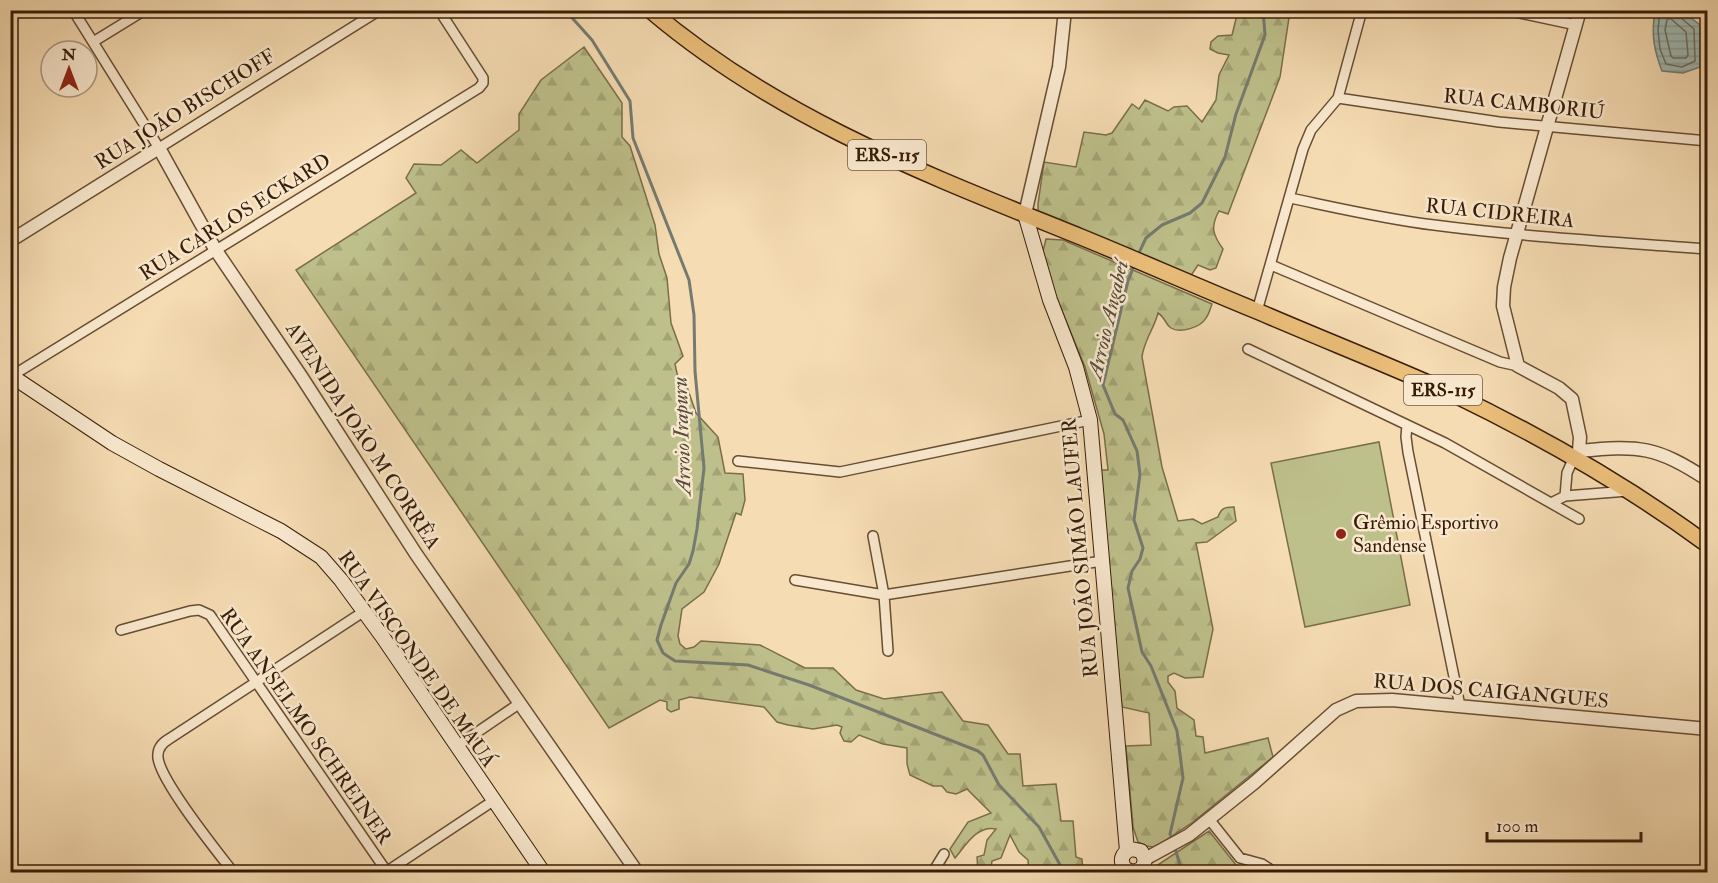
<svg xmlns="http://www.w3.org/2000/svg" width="1718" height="883" viewBox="0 0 1718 883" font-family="'IM FELL Double Pica',serif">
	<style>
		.forest { fill: url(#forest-firs); stroke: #7a6e4a; stroke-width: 1.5 }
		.pitch { fill: #bec08b; stroke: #7a6e4a; stroke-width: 1.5 }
		.water { fill: url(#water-rules); stroke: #757b70; stroke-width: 1.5 }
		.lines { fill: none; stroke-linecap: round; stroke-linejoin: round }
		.shore { stroke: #6b6c5e; stroke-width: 1.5 }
		.stream { stroke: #757b70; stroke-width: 3 }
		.minor-casing { stroke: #674d33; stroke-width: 12 }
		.tertiary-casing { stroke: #674d33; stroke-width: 15 }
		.secondary-casing { stroke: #371d08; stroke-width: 16 }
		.primary-casing { stroke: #371d08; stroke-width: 18 }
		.minor { stroke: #f9e8ce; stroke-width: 9 }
		.tertiary { stroke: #f9e8ce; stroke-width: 12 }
		.secondary { stroke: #f9e8ce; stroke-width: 14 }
		.primary { stroke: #ebbe7a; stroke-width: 15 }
		.poi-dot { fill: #8f2418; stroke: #f9e8ce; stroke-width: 2 }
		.labels { text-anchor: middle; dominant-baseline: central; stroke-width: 5; stroke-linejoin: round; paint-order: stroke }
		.shield { fill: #f9e8ce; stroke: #715a43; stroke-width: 1.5 }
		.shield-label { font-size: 18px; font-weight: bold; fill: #371d08 }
		.street-label { font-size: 20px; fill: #371d08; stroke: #f9e8ce }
		.poi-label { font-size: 20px; fill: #371d08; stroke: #f9e8ce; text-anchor: start }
		.water-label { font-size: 21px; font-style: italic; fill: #564c3c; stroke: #f9e8ce }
	</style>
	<defs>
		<pattern id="forest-firs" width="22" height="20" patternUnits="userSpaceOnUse" patternTransform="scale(1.5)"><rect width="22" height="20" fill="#bec08b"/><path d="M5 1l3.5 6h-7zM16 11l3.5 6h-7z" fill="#a4a576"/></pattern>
		<pattern id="water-rules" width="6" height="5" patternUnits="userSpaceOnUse" patternTransform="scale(1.5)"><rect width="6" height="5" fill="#9fbab5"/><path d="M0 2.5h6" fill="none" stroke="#8a9f9a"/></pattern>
	</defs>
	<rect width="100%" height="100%" fill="#f6dcb3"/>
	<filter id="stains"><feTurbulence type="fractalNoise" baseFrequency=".00333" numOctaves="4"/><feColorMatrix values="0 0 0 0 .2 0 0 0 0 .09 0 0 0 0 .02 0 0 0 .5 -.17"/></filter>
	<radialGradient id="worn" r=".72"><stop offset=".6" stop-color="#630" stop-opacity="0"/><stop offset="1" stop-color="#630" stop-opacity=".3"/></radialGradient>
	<path class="forest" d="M1238,11H1290L1280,77L1228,214L1219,211C1210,227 1213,235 1223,249L1216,268L1210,270L1198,265L1190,277L1038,212V204L1044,162L1076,167L1084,132L1106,135L1112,133L1132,104L1139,109L1145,100L1168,111L1174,107L1187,106L1202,122L1216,100L1219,75L1229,55L1218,53L1210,49L1211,42L1218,36L1232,35Z
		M584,47L622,103V137L630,146L655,225L659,254L667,278L671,323L683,356L675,364L678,378L686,384L696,413L718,437L725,473L743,474L745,500L741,515L736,513L719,564L704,592L682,609L678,636L680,644L686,649L694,647L701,641L760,645L805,668H833L856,690L884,699L942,692L963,721L988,725L1008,754H1020L1023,786L1056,784L1061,821H1073L1076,857L1082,859L1083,872H1029L1028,860L1019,852L1010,835L1001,858L992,861L991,868L986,872L978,871L977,857L984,855L987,840L996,829C977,825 966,845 955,858L950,849L968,822L991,813L967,789L956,794L947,792L942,786H933L910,775L907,764V748L883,744L859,735L851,742L844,741L840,733L842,727L837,725L813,729L788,725L777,722L764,707L690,697L679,700V709L671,712L667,709V702L660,700L609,728L296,270L416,193L406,178L414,164L441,165L461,150L477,163L519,130V114L541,80Z
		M1046,239L1063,240L1212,304C1210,309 1209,314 1206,318C1201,327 1180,334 1171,328C1165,324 1165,317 1158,313C1154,329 1144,340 1142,357L1162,467L1178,521L1193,519L1202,524L1218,517C1221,508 1225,507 1234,507L1236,521L1207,542L1196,543L1213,629L1203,677L1185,678L1174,673L1168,676V682L1175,691L1177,708L1194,720L1196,736L1203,737L1205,753L1268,738L1273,757L1193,822L1160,844L1153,847L1146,846L1138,842L1133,827L1126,746L1151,745L1149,713L1122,707L1100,470H1108L1104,434L1085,367L1051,284L1043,251Z
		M1209,831L1240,870L1261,872H1147Z"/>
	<path class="pitch" d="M1379,442L1410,605L1305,627L1271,463Z"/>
	<path class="water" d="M1674,11L1685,13L1700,25V67L1683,73L1662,71C1654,50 1651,34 1655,12Z"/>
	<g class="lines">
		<path class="shore" d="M1660,10L1658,30L1660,49L1666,64L1682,67L1695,61L1694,29L1680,17L1678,10
			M1670,18L1686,32L1688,55L1686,58H1673L1671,56L1665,30L1667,20Z"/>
		<path class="stream" d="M565,10L592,40L630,101L633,138L689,280L694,315L695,371L704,468L697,529L693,551L689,564L676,583L661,625L657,640L663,653L675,661L748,665L809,685L978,751L983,755L999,785L1039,827L1064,872
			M1137,257L1146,238L1162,225L1190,213L1202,203L1225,157L1236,114L1265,35L1263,10
			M1134,266L1128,281L1103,385L1115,414L1123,420L1137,451L1140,474L1134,520L1143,548L1140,559L1132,571L1128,588L1142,652L1151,666L1177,731L1183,778L1170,834L1173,842
			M1175,848L1182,872"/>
		<g class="minor-casing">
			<path id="minor" d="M73,10L159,148L380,10
				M1506,10L1576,25
				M93,42L145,10
				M1338,98L1499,122L1708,141
				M1290,198C1338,208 1385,219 1434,225C1525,237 1616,242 1708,249
				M1271,265L1500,362L1518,366
				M1257,311L1303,149L1311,130L1338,98L1362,10
				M1248,349L1445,443L1579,519
				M10,377L479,88L483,83V78L439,10
				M1407,425L1406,437L1408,452L1460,706
				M738,461L840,472L1090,420
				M1565,496L1567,473L1574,457
				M1551,503L1565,496L1628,491
				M873,536L884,595L888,651
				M795,580L884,595L1102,561
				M121,630L190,611L199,610L210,615L387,872
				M457,746L520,703
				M1209,819L1240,858L1262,864L1274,872
				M233,872C216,850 161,782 158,758C157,749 162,743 169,739L363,612
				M386,872L493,801
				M933,872L944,854"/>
		</g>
		<g class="tertiary-casing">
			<path id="tertiary" d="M1025,214L1059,67L1065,10
				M10,241L159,148L215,249L301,376L416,554L637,872
				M1579,451C1639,445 1656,446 1708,480
				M1574,457L1579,451L1580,437L1572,399L1559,388L1518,366L1503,306L1504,287L1510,258L1580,10
				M1145,859L1189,835L1254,783L1336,710L1356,701L1392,700L1708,729"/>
		</g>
		<g class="secondary-casing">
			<path id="secondary" d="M1025,214L1050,300L1076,367L1090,420L1127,851
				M10,375L112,443L159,469L281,531L321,557L341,580L382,636L543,872
				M1133,872L1125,869C1119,860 1122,853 1131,849L1141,851L1145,859L1143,868L1134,872"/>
		</g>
		<g class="primary-casing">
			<path id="primary" d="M650,10C778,119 928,175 1081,237C1140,261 1198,287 1257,311C1322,339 1388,365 1453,394C1542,437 1628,486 1708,545"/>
		</g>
		<use href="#minor" class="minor"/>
		<use href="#tertiary" class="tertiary"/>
		<use href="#secondary" class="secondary"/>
		<use href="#primary" class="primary"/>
	</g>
	<circle class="poi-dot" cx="1341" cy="534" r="6"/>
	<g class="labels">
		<g class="shield">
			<rect x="848" y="140" width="78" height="30" rx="4.5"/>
			<rect x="1404" y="375" width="78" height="30" rx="4.5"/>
		</g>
		<g class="shield-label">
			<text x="887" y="155">ERS-115</text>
			<text x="1443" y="390">ERS-115</text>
		</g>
		<g class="street-label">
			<text transform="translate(1524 104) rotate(6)">RUA CAMBORIÚ</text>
			<text transform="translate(185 109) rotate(-32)">RUA JOÃO BISCHOFF</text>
			<text transform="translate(1500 213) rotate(6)">RUA CIDREIRA</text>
			<text transform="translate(235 217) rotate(-32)">RUA CARLOS ECKARD</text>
			<text transform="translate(363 436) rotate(57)">AVENIDA JOÃO M CORRÊA</text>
			<text transform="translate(1080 548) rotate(-95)">RUA JOÃO SIMÃO LAUFER</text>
			<text transform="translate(417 659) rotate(55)">RUA VISCONDE DE MAUÁ</text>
			<text transform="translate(1491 691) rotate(5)">RUA DOS CAIGANGUES</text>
			<text transform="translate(306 726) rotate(55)">RUA ANSELMO SCHREINER</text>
		</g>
		<g class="poi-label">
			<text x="1353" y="522">Grêmio Esportivo<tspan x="1353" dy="23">Sandense</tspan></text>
		</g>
		<g class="water-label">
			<text transform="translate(1108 320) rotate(-77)">Arroio Angabeí</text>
			<text transform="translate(682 436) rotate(-92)">Arroio Irapuru</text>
		</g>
	</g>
	<rect width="1718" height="883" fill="none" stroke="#f6dcb3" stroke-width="36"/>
	<rect x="12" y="12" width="1694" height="859" fill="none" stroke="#371d08" stroke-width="3"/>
	<rect x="18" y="18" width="1682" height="847" fill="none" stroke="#371d08" stroke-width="1.5"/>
	<g transform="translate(69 69)"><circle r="28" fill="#f9e8ce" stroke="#ab977f" stroke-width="1.5"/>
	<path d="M0-4.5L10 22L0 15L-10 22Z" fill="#8f2418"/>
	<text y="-9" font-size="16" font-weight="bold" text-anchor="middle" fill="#371d08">N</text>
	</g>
	<path d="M1487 832v9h154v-9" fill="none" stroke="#371d08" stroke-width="3"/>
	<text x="1496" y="832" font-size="18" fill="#371d08" stroke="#f9e8ce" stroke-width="4.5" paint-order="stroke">100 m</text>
	<rect width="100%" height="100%" filter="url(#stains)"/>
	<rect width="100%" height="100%" fill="url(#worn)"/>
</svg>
